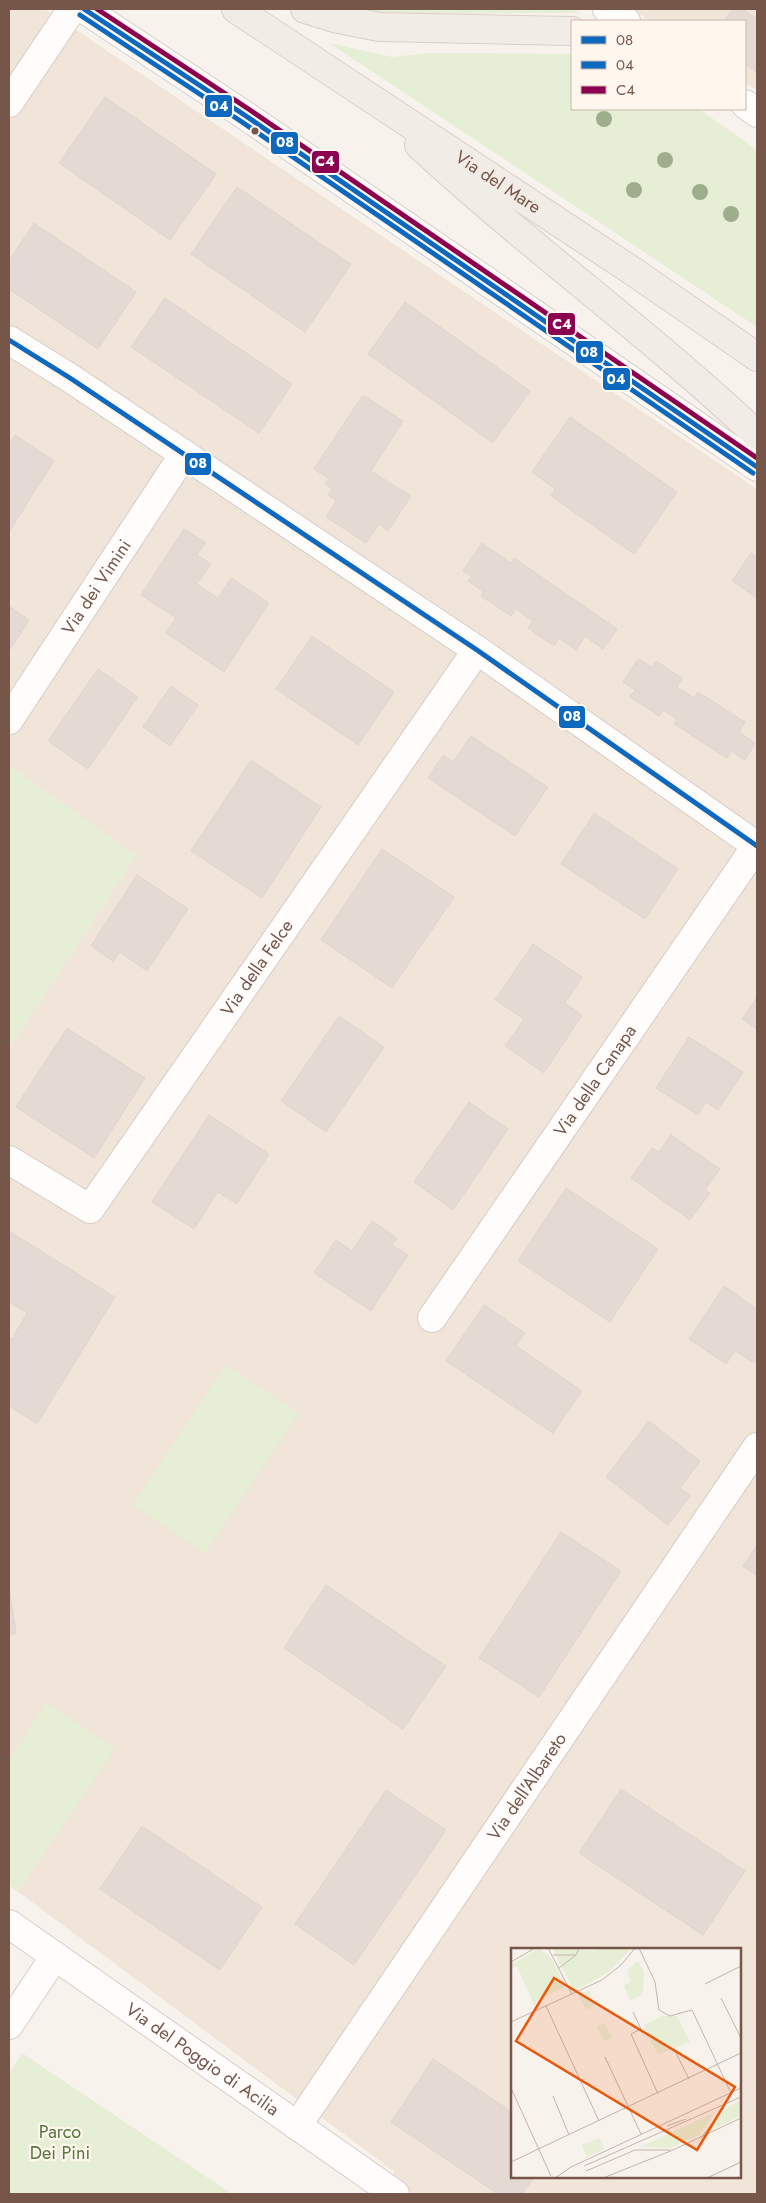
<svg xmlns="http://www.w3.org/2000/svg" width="766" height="2203" viewBox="0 0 766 2203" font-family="Jost,sans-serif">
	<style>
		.residential { fill: #f1e4d9; fill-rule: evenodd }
		.green { fill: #e6eed6 }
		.building { fill: #e4dad3; stroke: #e1d4ce }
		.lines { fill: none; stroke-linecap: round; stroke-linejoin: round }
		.minor-casing { stroke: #d6cdc8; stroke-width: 30 }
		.secondary-casing { stroke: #d7cdc8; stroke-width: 30 }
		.primary-casing { stroke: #d9cfc9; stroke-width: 30 }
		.minor { stroke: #fefdfc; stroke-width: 28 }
		.secondary { stroke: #fefdfc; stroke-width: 28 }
		.primary { stroke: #f2ece6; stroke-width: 28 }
		.bus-1-casing { stroke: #fff6ed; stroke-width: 9 }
		.bus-2-casing { stroke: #fff6ed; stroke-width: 9 }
		.bus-3-casing { stroke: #fff6ed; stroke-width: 9 }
		.bus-1 { stroke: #0c69bf; stroke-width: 5 }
		.bus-2 { stroke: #0c69bf; stroke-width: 5 }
		.bus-3 { stroke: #8b004f; stroke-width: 5 }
		.tree { fill: #9eae8d }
		.bus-dot { fill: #77564a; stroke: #fff6ed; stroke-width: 2 }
		.labels { text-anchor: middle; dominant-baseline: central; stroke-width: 4.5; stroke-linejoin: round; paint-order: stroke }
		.street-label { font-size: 18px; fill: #77564a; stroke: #fff6ed }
		.park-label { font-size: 18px; fill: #557740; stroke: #fff6ed }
		.inset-road { fill: none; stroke: #c4b4ab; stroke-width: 1 }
		.view { fill: #e8590c; fill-opacity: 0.15; stroke: #e8590c; stroke-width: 2.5 }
		.inset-edge { fill: none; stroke: #77564a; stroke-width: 2.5 }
		.line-badge { stroke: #fff6ed; stroke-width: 2 }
		.badge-label { font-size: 14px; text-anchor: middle; font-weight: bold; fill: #fff }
	</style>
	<rect width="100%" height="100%" fill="#f8f2ec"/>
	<path class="residential" d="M9,9H45L757,489V2194H379L395,2172L9,1885V1048L136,856L9,765ZM512,1949H740V2177H512Z
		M631,9H757V90L745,82V21H651Z"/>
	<path class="green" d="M345,9H573L580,13L362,14Z
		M329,43L392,57L427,53L572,54V109H699L757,150V327Z
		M9,765L136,856L9,1048Z
		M225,1365L299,1413L205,1553L132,1505Z
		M46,1702L115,1749L18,1892L9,1885V1759L16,1750Z
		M22,2053L232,2194H9V2074Z"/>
	<path class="building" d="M733,9H743L757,19V73L745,63V21H724Z
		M105,97L216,174L170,240L59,163Z
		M237,187L351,264L305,332L191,254Z
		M34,223L136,292L98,349L9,289V261Z
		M165,298L292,384L259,433L131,347Z
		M405,302L530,391L493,443L368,354Z
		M363,395L403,421L371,471L411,496L388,531L379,524L366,543L326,517L336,501L328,495L332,489L325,484L329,479L314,469Z
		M570,417L677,492L634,554L551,496L555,489L532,472Z
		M15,435L54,461L9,532V444Z
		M184,529L206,543L197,555L211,564L197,584L218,598L231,578L269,603L224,672L166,633L176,618L141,595Z
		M482,543L511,563L514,558L617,629L603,649L585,636L576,650L559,638L554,646L528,628L533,621L516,609L511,616L481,596L484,592L468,581L472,577L463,571Z
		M751,553L757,557V598L732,581Z
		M9,606L29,620L9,651Z
		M312,636L394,692L358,745L276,689Z
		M638,659L652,667L656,661L682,678L677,687L694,698L698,692L745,722L739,732L755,743L745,760L731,751L727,758L674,724L678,720L663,710L659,716L630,697L635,690L623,682Z
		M98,669L138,697L88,769L48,741Z
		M171,686L198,705L170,746L143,727Z
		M471,736L548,787L515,836L428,778L443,755L453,762Z
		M251,760L321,807L262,898L191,851Z
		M594,813L678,869L645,919L561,864Z
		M382,849L454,897L392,988L321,940Z
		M137,875L188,909L147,971L120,952L113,961L91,946Z
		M533,944L582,977L565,1003L582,1015L544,1073L505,1046L524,1019L495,1000Z
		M757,997V1029L742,1019Z
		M339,1016L384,1047L326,1132L281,1101Z
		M67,1028L145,1078L94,1158L16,1107Z
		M689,1037L743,1072L718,1110L706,1102L698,1115L656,1088Z
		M469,1102L508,1129L453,1210L414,1182Z
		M209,1115L269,1154L237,1204L218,1192L194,1229L152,1202Z
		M671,1135L720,1169L705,1190L710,1193L690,1220L631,1178L652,1148L659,1152Z
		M566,1188L658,1249L610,1322L518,1261Z
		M372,1221L397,1238L392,1245L408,1255L371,1311L314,1273L336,1240L352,1251Z
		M9,1231L115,1297L37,1424L9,1406V1337L12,1339L27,1313L9,1302Z
		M724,1286L757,1309V1358L754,1363L735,1351L726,1364L689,1339Z
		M484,1305L525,1333L516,1346L582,1391L553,1433L446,1361Z
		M649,1421L700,1461L680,1488L690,1496L668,1525L606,1477Z
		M561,1532L621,1571L539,1697L479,1658Z
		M757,1545V1576L743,1566Z
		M326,1585L446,1666L403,1729L284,1648Z
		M9,1587L16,1633L9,1635Z
		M621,1789L745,1871L703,1935L579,1853Z
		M386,1790L446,1830L354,1965L295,1924Z
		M142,1826L262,1907L220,1970L100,1889Z
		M433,2059L512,2112V2177H534L522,2194H498L391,2122Z"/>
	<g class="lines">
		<g class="minor-casing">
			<g id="minor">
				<path d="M9,103L72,9"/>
				<path d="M9,340L70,378L477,650L757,846"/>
				<path id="s1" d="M9,720L184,454"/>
				<path id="s2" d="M9,1160L90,1209L477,650"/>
				<path id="s3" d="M432,1318L757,845"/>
				<path id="s4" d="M9,1924L395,2194"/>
				<path d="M9,2025L55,1956"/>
				<path id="s5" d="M297,2126L757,1447"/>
			</g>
		</g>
		<g class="secondary-casing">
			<path id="secondary" d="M84,9L246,116L757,467
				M607,9L626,21
				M745,104L757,113"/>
		</g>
		<g class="primary-casing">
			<g id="primary">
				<path id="s6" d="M236,9L634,272L757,357"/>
				<path d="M305,9L334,18L379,27L572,31"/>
				<path d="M419,145C528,246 649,333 757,435"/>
			</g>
		</g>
		<use href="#minor" class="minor"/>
		<use href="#secondary" class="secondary"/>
		<use href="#primary" class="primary"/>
		<g class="bus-1-casing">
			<path id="bus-1" d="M84,9L246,116L757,467
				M9,340L70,378L477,650L757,846"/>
		</g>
		<g class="bus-2-casing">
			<path id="bus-2" d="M80,15L242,122L753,473"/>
		</g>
		<g class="bus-3-casing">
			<path id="bus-3" d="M97,9L250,110L757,458"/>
		</g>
		<use href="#bus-1" class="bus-1"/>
		<use href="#bus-2" class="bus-2"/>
		<use href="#bus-3" class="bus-3"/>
	</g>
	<g class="tree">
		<circle cx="604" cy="119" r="8"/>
		<circle cx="665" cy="160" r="8"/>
		<circle cx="634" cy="190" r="8"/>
		<circle cx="700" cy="192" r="8"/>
		<circle cx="731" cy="214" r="8"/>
	</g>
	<circle class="bus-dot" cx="255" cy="131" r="4.5"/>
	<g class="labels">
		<g class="street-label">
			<text stroke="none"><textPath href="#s6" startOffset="314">Via del Mare</textPath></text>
			<text stroke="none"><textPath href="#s1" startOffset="159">Via dei Vimini</textPath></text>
			<text stroke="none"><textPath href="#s2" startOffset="388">Via della Felce</textPath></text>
			<text stroke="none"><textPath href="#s3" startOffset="288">Via della Canapa</textPath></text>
			<text stroke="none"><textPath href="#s5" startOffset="410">Via dell'Albareto</textPath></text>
			<text stroke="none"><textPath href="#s4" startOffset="236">Via del Poggio di Acilia</textPath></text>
		</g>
		<g class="park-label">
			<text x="60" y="2132">Parco<tspan x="60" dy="21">Dei Pini</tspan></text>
		</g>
	</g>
	<g transform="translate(511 1948)">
		<rect width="230" height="230" fill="#f8f2ec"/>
		<path d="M41,0L84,3L86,0H120L98,24L63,43ZM28,1L40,9L54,39L26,52L24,59L6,18L0,20V17ZM127,13L133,24L132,43L130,48L119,52L113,38L120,33L116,22ZM79,42L82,58L75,62L68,47ZM151,68H166L179,94L147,107L133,77ZM94,75L101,90L93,93L86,79ZM230,152V167L194,186L215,160ZM204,164L188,187L159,200L129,199ZM88,190L93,201L76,209L71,197Z" fill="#e6eed6"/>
		<path class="inset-road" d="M37,0L61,46M128,0L144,34L148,62L159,68L181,62L220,145M42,7H64M0,14L24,0M48,20L65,7L68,0M194,36L230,18M210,50L230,90M35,58L88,173M122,64L130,81L120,86L147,146M0,74L91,32L110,17L124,0M163,101L178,131M94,109L130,186M0,140L40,228M42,148L58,187M156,178L175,171M190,190L213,160M0,214L230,105M73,218L230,149M75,223L124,202H159M44,230L60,219L230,140M92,230L162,202L230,170M196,230L230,214"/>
		<path class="view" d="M43,30L224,139L186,202L5,93Z"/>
		<rect width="230" height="230" class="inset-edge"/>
	</g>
	<g class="line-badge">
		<rect x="204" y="94" width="29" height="24" rx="5" fill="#0c69bf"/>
		<rect x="270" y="131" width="29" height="24" rx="5" fill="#0c69bf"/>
		<rect x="311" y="150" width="29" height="24" rx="5" fill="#8b004f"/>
		<rect x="547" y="312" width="29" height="24" rx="5" fill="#8b004f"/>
		<rect x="575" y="340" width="29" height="24" rx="5" fill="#0c69bf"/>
		<rect x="602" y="367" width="29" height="24" rx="5" fill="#0c69bf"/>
		<rect x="184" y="452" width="28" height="24" rx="5" fill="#0c69bf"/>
		<rect x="558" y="705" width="28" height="24" rx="5" fill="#0c69bf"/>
	</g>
	<g class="badge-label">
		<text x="219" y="111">04</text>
		<text x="285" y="147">08</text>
		<text x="325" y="166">C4</text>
		<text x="562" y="329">C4</text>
		<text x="589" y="357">08</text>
		<text x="616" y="384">04</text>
		<text x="198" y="468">08</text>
		<text x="572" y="721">08</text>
	</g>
	<rect width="766" height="2203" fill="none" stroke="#77564a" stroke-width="20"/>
	<rect x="571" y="20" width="175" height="90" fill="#fff6ed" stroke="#c9b6ac"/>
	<rect x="581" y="36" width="25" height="8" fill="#0c69bf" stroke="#c9b6ac"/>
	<text x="616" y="45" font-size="15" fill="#77564a">08</text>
	<rect x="581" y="61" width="25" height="8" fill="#0c69bf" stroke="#c9b6ac"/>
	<text x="616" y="70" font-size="15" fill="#77564a">04</text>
	<rect x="581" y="86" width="25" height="8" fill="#8b004f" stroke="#c9b6ac"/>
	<text x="616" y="95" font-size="15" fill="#77564a">C4</text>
</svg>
